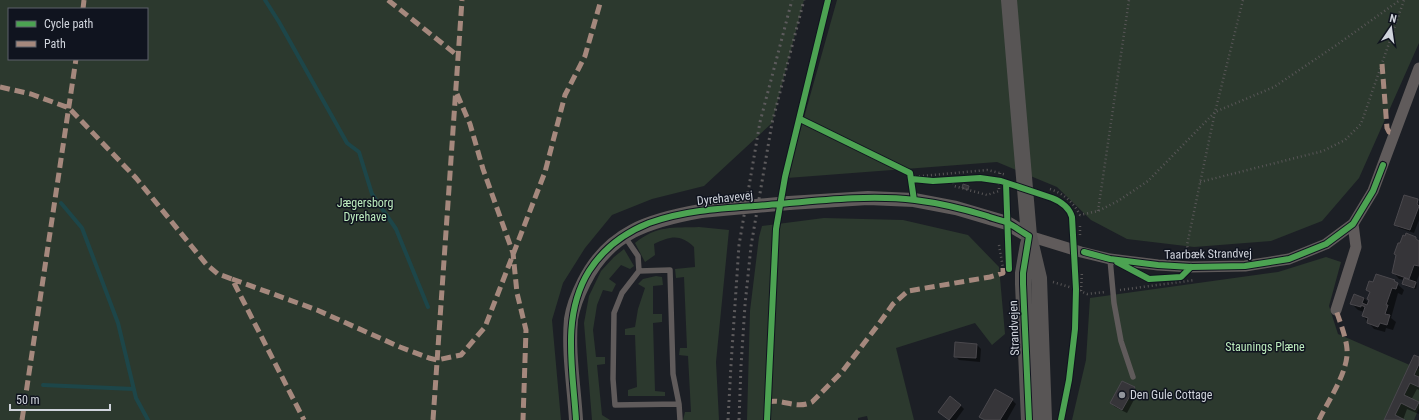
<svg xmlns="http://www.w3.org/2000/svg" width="1419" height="420" viewBox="0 0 1419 420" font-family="'Roboto Condensed',sans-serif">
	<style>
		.green { fill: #2c392e; fill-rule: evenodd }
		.shadow { fill: #0007; fill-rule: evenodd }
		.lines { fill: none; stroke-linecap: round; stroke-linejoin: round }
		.stream { stroke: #1d4649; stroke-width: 4 }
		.building { fill: #363539; stroke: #4a484d }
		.path { stroke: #585657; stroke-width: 2.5; stroke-dasharray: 1 3; stroke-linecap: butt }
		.service { stroke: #605b5b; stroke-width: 5.5 }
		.minor { stroke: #605b5b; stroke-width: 11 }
		.tertiary { stroke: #605b5b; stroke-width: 14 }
		.secondary { stroke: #585555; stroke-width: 16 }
		.rail { stroke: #5d5b5d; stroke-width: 3; stroke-dasharray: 2 4; stroke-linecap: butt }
		.tertiary-bridge { stroke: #605b5b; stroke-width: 14 }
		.quiet { stroke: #a5887d; stroke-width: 5; stroke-dasharray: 10 5; stroke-linecap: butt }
		.cycleway-casing { stroke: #10141f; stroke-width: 8 }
		.cycleway { stroke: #4ca352; stroke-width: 6 }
		.poi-dot { fill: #91959c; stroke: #10141f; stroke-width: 1.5 }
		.labels { text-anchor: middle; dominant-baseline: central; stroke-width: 3; stroke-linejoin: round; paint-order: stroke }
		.street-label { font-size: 12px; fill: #d0d4dc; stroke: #10141f }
		.park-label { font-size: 12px; fill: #bcebbd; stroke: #10141f }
		.poi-label { font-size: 12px; fill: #d0d4dc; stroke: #10141f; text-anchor: start }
	</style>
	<rect width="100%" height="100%" fill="#1c1f25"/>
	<path class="green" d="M0,0H804L772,123L704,186L652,199L612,215L585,248L563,283L552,320L561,420H0ZM9,9H147V59H9Z
		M837,0H1419V43L1359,178L1322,221L1271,241L1194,247L1127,239L1091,220L1057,187L997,162L787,178Z
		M824,218L903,220L968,235L999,267L1005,334L992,345L975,323L896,348L914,420H868L867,416L858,418V420H747L750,311L759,237L762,226Z
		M699,227L729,230L716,362L719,420H683L685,412H691L688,356L679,355L680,348H687L684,277L676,278L675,269L695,267L694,247C680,234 671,236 654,244L655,255L645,262L635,243C657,225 673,228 699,227Z
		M624,249L634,266L630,269L621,265L609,279L616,284L612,292L603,290L597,305L593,330L596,357H605V364L597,365L602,415L610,420H592L584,323L589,296L601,271L614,257Z
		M1326,257L1341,262L1329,306L1338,334L1419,369V408L1414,420H1072L1086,360L1090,298L1278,272Z
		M656,276L662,277L663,285L653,286V314H662V322L653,323L655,391L665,392V396H628V390L637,387L635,335H625V329L635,327L638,309L645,288L638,284L643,279Z"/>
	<path class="shadow" d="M1405,196L1419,202V220L1414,233L1399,228L1395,224ZM1416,201H1419L1416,209L1414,208Z
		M1416,238L1419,241V275L1416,283L1417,285L1416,289L1405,286L1403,284L1404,280L1399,279L1393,272L1397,256L1395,254Z
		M1377,275L1394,281L1404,290L1402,295L1398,293L1391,318L1396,322L1393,330L1386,328L1385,332L1374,329L1363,316L1364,312L1358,310L1351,303L1364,298L1369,303L1370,293L1367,290L1374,283Z
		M956,343L977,345L981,349L980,362L959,360L955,356Z
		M1419,359V390L1417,389L1411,400L1419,404V414L1407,409L1403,420H1385Z
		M1134,388L1138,392L1127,413L1115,407L1111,403Z
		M1012,400L1016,404L1007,420H984L980,416Z
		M960,405L964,409L956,420H949L944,416Z"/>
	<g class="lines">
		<path class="stream" d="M265,0L279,22L347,143L359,152L372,194L396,229L428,307
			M61,203L82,228L118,323L136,398L148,420
			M43,385L134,389"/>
	</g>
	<path class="building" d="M963,184L969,186L968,190L962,188Z
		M1404,195L1418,199L1417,204L1419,206L1410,230L1394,225Z
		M1406,233L1416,237V239L1419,241V266L1414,265L1409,279L1392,273L1396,255L1394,254L1398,243H1400L1403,235L1405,236Z
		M1376,274L1395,280L1394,281L1398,283L1396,289L1392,288L1386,305H1388L1385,314L1390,315L1387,325L1380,323L1378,327L1367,323L1368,318L1362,316L1365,307L1361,305V307L1350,304L1354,294L1364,298L1362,303L1367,305L1369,300L1367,299L1370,292L1366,290L1369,281L1373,282Z
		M1404,278L1416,282L1414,288L1402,284Z
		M955,342L977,344L976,358L954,357Z
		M1414,355L1419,357V364L1414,375L1419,377V387L1410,383L1404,395L1419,402L1415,410L1401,403L1395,415L1405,420H1384Z
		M1122,381L1135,387L1122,410L1110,403Z
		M995,389L1013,399L1000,420H985L979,417Z
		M950,396L961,405L949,420L938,412Z"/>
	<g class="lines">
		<path class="path" d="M911,177L987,170L1000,173
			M1000,178V173L1006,175
			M1200,182L1323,151L1345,140L1361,124L1404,0
			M953,183L954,186L987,195L999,191V184
			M1050,189C1063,193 1074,203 1080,215L1098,211L1118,201L1148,181L1215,112L1243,0
			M1098,211L1129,0
			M1080,226V235
			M999,245L1003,268
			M1189,255L1187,245L1215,112L1274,87L1338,44L1400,0
			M1053,282L1076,289L1087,294L1105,292
			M1120,290L1195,280
			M1081,291L1082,271"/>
		<path class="service" d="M625,237L638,256L639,271L622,293L614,313L613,379L615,405L679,404L673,374L670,270L639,271
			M1110,259L1114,303L1121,341L1133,377
			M679,404L680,420"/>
		<path class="minor" d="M1029,236L1081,252L1110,259L1158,265L1191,267L1245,266L1289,259L1326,244L1353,224L1373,191L1419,68
			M1336,310L1356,247L1353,224"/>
		<path class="tertiary" d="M789,203L868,198L914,200L956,208L1007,223L1029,236
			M576,420C574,387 568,352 571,319C573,306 578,294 584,282C609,232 650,220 701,211"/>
		<path class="secondary" d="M1009,0L1029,236L1039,278L1044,420
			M1028,244L1023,273V284L1029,420"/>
		<path class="rail" d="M728,420L731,365L739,245L760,122L792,0
			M739,420L741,366L745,305L751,246L772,123L804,0"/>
		<path class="tertiary-bridge" d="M701,211L789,203"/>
		<path class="quiet" d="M388,0L458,56
			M83,9L84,0
			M1382,64L1387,128L1389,132L1395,133
			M0,87L31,94L69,108L136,178L206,264L218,274L232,279L304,420
			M457,94L470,124L483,169L513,253L517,293L526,330L523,420
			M232,279L317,310L400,347L429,358L437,360L461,355L485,327L545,172L565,95L585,56L601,0
			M767,402C783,398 795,410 812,402L842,372L878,325L893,304L908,291L990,277L1003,273V268
			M22,420L76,59
			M433,420L462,0
			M1319,420C1328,401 1349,371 1347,349C1346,337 1340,322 1336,310"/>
		<g class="cycleway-casing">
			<path id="cycleway" d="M800,119L910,173L914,200
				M912,179L933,181L980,178L1001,181L1052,198C1062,202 1069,207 1072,217L1076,289L1075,329L1069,380L1061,420
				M1006,183L1009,269
				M1084,252L1110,259L1158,265L1191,267L1245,266L1289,259L1326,244L1353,224L1373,191L1383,165
				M1117,262L1149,279L1181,277L1191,267
				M576,420C573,370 561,316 589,271C603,249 624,233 649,223C687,209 728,208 768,205C814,201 869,194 915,200C939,203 964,209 987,216C994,219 1002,220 1008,223C1015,227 1022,232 1029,236L1023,273V284L1029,420
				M767,420L776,229L785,177L828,0"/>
		</g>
		<use href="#cycleway" class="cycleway"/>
	</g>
	<circle class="poi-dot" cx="1122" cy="395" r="4"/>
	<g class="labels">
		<g class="street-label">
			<text transform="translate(725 198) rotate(-6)">Dyrehavevej</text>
			<text transform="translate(1208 254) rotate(-1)">Taarbæk Strandvej</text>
			<text transform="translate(1014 328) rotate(-92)">Strandvejen</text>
		</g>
		<g class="park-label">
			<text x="365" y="203">Jægersborg<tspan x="365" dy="14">Dyrehave</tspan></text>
			<text x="1265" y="347">Staunings Plæne</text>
		</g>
		<g class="poi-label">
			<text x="1130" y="395">Den Gule Cottage</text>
		</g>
	</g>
	<rect x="8" y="8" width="140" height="52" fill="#10141f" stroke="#5d616b"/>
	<rect x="16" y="21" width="20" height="6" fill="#4ca352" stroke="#5d616b"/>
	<text x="44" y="28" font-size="12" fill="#d0d4dc">Cycle path</text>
	<rect x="16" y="41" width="20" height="6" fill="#a5887d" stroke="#5d616b"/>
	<text x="44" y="48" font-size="12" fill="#d0d4dc">Path</text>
	<g transform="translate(1391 28) rotate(13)" stroke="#10141f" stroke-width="3" paint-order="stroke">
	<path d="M0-3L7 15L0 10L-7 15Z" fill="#d0d4dc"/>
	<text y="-6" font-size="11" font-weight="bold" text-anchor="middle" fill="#d0d4dc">N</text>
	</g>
	<path d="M10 404v6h100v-6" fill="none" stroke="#d0d4dc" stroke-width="2"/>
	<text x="16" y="404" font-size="12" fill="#d0d4dc" stroke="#10141f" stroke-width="3" paint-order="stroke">50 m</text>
</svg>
